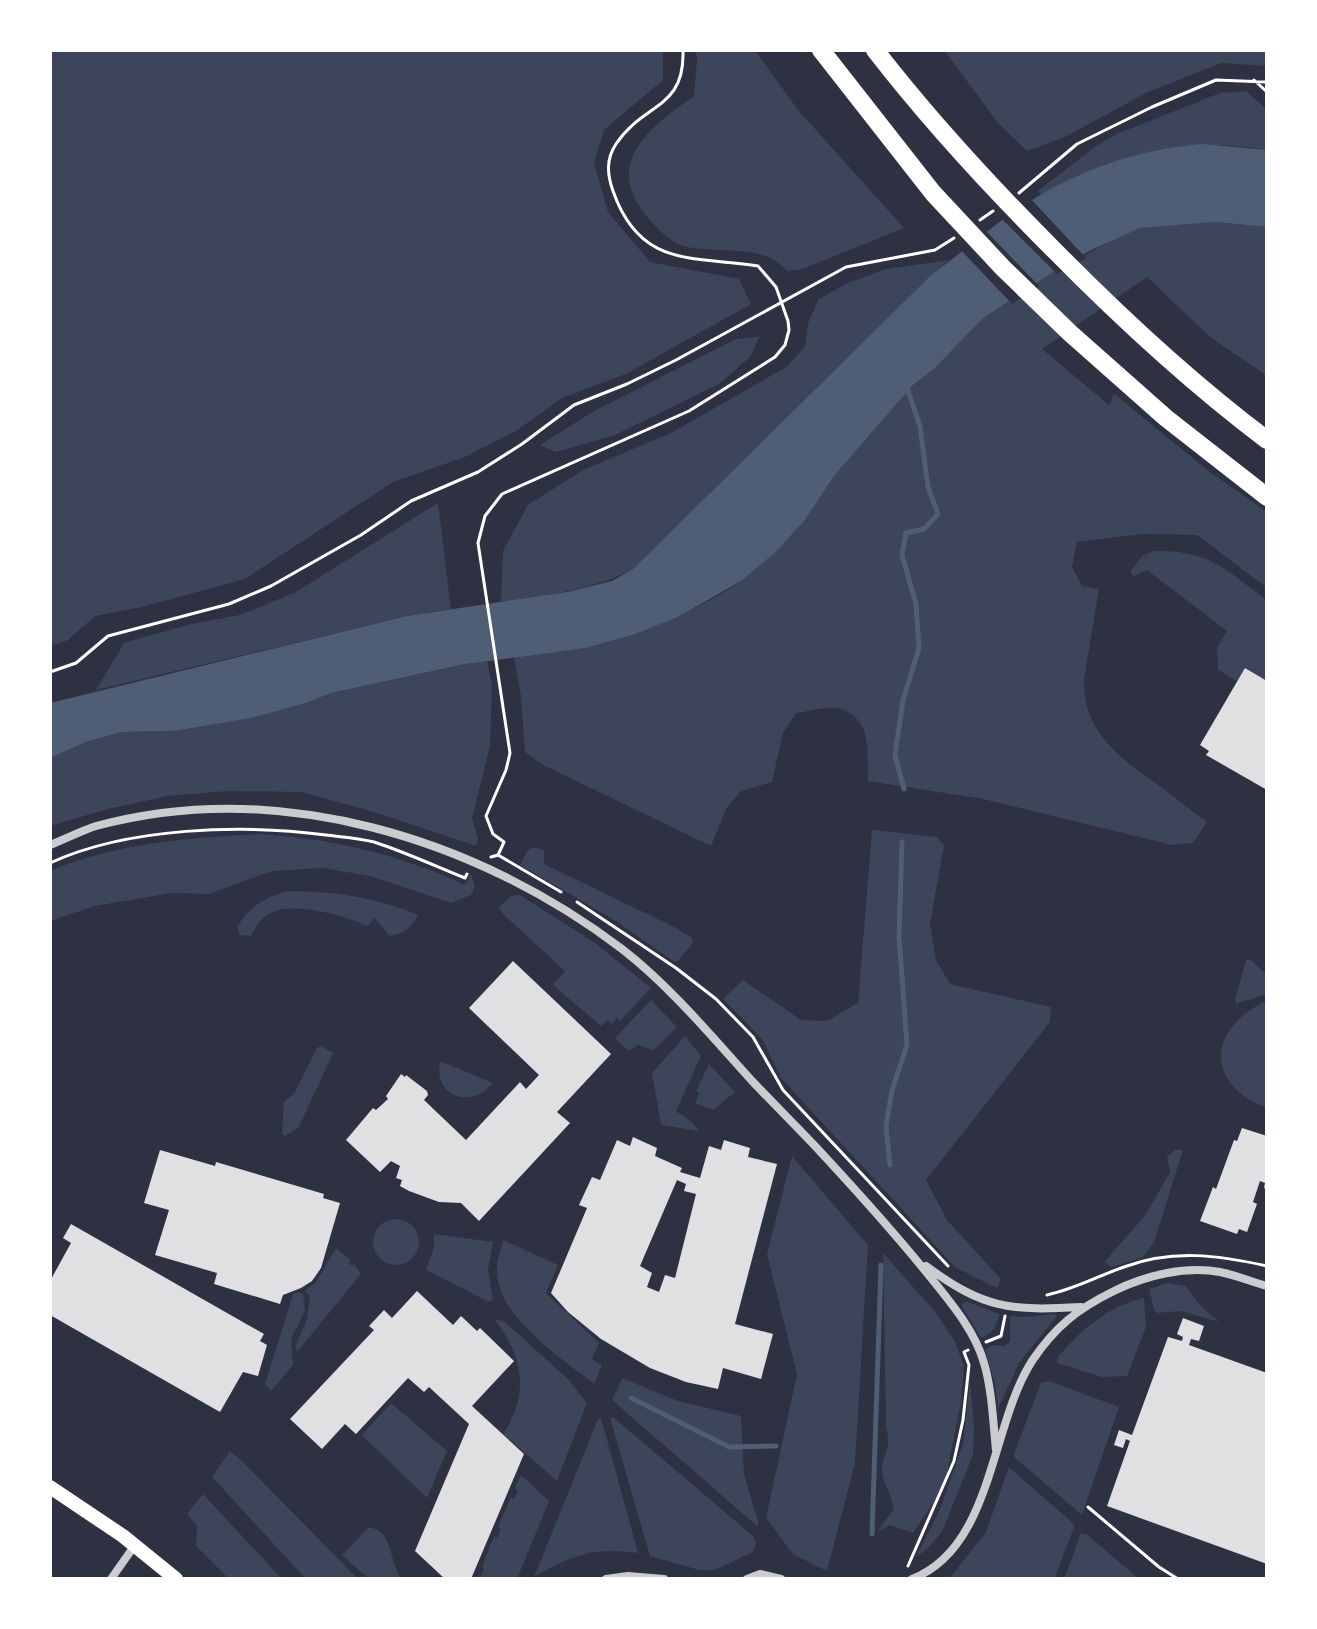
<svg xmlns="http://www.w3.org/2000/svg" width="1317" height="1629" viewBox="0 0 1317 1629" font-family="'Noto Sans',sans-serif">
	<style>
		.green { fill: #3c4559 }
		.water { fill: #4f5d75 }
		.pier { fill: #2d3142 }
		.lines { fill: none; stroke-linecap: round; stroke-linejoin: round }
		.stream { stroke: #4f5d75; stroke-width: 5 }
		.building { fill: #e0e0e3; fill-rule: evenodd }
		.path { stroke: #fff; stroke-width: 3 }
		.minor { stroke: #caccd0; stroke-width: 8 }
		.secondary { stroke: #fff; stroke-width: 14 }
		.motorway { stroke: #fff; stroke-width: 18 }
	</style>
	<rect width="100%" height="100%" fill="#2d3142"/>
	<path class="green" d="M50,50H663V80L604,130L594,163L608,212L650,262L739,279L751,304L626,374L562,398L516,431L465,457L393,482L245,579L142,607L95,616L68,640L50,646Z
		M695,50H755L798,110L904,228L803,269L787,271C763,243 720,254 687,247C670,243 659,230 648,218C601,163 650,127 694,96L697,59Z
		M944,50H1267V66L1221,63L1146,93L1065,137L1027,151L998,123Z
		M1246,91L1267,110V150C1187,135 1112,156 1041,195L1038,191L1096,146L1119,133L1220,93Z
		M1216,222L1267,227V376L1210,337L1147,277L1042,349L1109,405L1114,394L1210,472L1267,512V588L1197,535L1142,534L1077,542L1072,567L1082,586L1099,589L1084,680C1083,734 1122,759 1161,787C1177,799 1192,811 1207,822L1193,843L1172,845L983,799L868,781C867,755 873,719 841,709C829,705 808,712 796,713L783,733L772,782L741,791L726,809L711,846L545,766L525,752L521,697L514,656L586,648L633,635L678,617L721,594L741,581L795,532L834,476L913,385L935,368L982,319L1049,275L1116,238L1140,228Z
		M950,260L932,274L633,569C593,590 546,595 501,602L503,551L528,505L585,469L669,434L788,366L805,346L808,323L818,300L845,284L886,269Z
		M760,336L750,357L719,384L615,435L556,452L540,445L594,411L736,339Z
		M438,503L451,609L407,616L96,690L124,643L191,624L240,615L296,592Z
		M1154,551C1211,550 1224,569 1267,600V681L1245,668L1237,681L1218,670L1217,648L1227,631L1147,570L1134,576L1130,572L1142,556Z
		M487,660L492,686L490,746L472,818L478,839L476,846L374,812L301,792L228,791L168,796L108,809L50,826V758L86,742L121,732L174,731L251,718L306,703L331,693Z
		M872,830L937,837L944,845L930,924L936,960L950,984L1051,1007L1050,1022L926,1180L947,1220L1001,1279L997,1288L955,1267L781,1078L762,1039L723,999L743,980L801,1020L827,1021L858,1003Z
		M260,834C333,839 399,854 465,885L471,874L475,886L471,895L451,903L370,876L323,868L272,871L209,894L172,893L95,906L50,921V870L54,869C125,842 186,838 260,834Z
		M533,847L544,850V864L674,927L692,938L693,943L676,963L616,921L520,865L527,851Z
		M286,891C333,891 375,897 418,915C411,928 405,934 389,936L374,917L370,924L366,926C346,915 293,902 272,912C262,917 256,926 251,936L240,935L237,927C249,907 264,898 286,891Z
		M520,895L595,943L651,988L620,1021L617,1018L612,1024L607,1020L601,1026L553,985L565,971L503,914L499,907L511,896Z
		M1246,960H1251L1267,975V994L1236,1004L1235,1000Z
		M651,1000L677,1027L654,1050L638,1045L629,1051L615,1038Z
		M1262,1003H1267V1108C1207,1085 1206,1032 1262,1003Z
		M685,1036L701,1056L676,1111L692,1122L699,1131L661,1125L652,1073Z
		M321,1046L333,1053L299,1127L285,1136L282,1133L284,1101L294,1094L317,1048Z
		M440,1061L493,1083C471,1110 433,1097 440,1061Z
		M709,1064L735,1092L713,1110L695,1103L699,1093L696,1091Z
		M1175,1150H1183L1154,1242L1143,1257L1112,1267L1104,1262L1145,1216L1170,1172L1167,1157Z
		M792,1156L868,1245L855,1463L827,1571L793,1554L766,1518L797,1374L767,1254Z
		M373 1242a23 23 0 1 1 46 0a23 23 0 1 1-46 0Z
		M434,1234L493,1242L488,1270L493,1300L489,1302L426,1270L434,1247Z
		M503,1240L558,1265L546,1293L599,1343L592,1359L602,1365L594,1384C561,1358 497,1316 497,1271C496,1261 501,1250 503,1240Z
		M336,1248L350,1260L349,1263L352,1266L354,1264L361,1274L297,1352L295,1346L307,1320L310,1296L304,1291L316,1282Z
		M883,1253L937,1314L955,1342L964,1366L961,1403L947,1473L935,1500L913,1533L890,1525L877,1532L894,1509C892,1495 883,1485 882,1471C881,1460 886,1455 888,1445C889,1440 887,1432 886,1425Z
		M1168,1283L1186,1286L1199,1304L1219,1322L1181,1311L1157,1313L1154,1309L1149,1289Z
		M299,1292L303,1294L305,1311L291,1339L293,1365L271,1391L265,1384L293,1294Z
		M1144,1298L1146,1327L1127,1376L1102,1377L1057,1363L1058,1357C1081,1330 1108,1306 1144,1298Z
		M966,1301L999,1314C997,1326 992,1334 981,1338L961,1305Z
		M1055,1314L1057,1316L1019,1363L998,1409L995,1384L985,1349L994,1345L1004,1346L1010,1342V1316L1024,1317Z
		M494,1319L504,1321L568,1379L587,1403L557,1481L503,1434C530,1394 523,1355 494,1319Z
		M622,1378L678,1401L741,1416L744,1474L759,1525L757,1526L612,1400Z
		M970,1381L974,1425L973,1455L942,1532L928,1548L916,1557L940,1509L963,1444Z
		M1049,1381L1119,1407L1082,1515L1013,1456L1041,1383Z
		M391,1403L447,1451L427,1498L362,1435Z
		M613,1417L753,1536L756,1543L753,1552L715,1570H699L650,1556L610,1418Z
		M601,1418L638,1553C591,1547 574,1555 534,1577L598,1419Z
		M230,1451L242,1461L358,1579H306L212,1477Z
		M1009,1467L1075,1525L1054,1579H949L986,1532Z
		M521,1475L549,1501L517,1579H477L478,1575L481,1576L484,1568L482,1566L494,1536L497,1538L501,1530L498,1527L511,1497L514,1499L518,1491L515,1488Z
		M203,1494L282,1579H229L196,1546L197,1525L187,1514Z
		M369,1527C395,1532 388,1562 402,1579H369L342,1555Z
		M1081,1533L1088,1535L1139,1579H1064Z"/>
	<path class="water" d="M1202,144L1267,150V227L1216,222L1140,228L1089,251L1049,275L982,319L935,368L913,385L834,476L804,521L778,550L741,581L678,617L633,635L586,648L466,664L331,693L306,703L251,718L174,731L121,732L86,742L50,758V703L407,616L567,592L612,581L633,569L932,274C962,253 990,227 1021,207C1075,171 1138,149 1202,144Z"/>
	<path class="pier" d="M1029,197L1086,258L1057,274L1000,217Z
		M984,229L1039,286L1012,304L959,248Z"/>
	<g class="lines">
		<path class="stream" d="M904,789L895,755L903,700L919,648L916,604L902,555L906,533L924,529L938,514L928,487L920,426L906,385
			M890,1165L886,1126L892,1090L907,1045L899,936L902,842
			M631,1398L729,1447L776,1446
			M872,1534L881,1265"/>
	</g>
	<path class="building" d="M1245,668L1267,681V790L1206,755L1209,751L1200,745Z
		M513,961L611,1054L557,1112L570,1123L479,1221L461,1203L439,1202L409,1191L400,1186L402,1180L396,1178L400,1166L391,1161L380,1172L346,1140L373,1108L376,1110L388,1099L386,1096L401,1074L405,1077L406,1075L427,1091L428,1095L424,1100L466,1140L520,1082L526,1089L539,1075L469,1008Z
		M1242,1128L1267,1136V1189L1264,1188L1265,1183L1260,1181L1253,1202L1257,1204L1247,1232L1239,1229L1237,1234L1200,1221L1213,1187L1216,1189L1234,1140L1237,1141Z
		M633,1137L657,1148L655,1156L682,1168L680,1172L700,1178L709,1146L721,1150L724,1140L750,1148L748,1157L777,1164L735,1324L773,1334L761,1379L723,1368L718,1389L686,1382L650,1368L601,1339L568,1312L551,1293L587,1208L579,1205L592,1177L600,1180L617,1140L630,1146ZM677,1180L686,1184L684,1191L696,1194L675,1278L665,1275L659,1292L647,1287L652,1273L640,1266Z
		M160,1150L215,1166L216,1162L324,1194L323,1198L340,1203L321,1268L312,1281L301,1288L283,1295L280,1304L214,1284L217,1273L155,1255L169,1210L144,1203Z
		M71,1224L264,1334L260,1341L267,1345L258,1376L243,1372L220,1412L50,1315V1281L71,1243L63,1238Z
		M417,1291L453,1325L461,1316L477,1331L480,1328L514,1361L472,1406L524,1454L471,1579H445L415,1551L469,1424L429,1387L424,1392L408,1378L356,1434L345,1424L322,1449L290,1419L374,1330L369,1326L384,1310L392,1318Z
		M1183,1318L1204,1326L1199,1341L1191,1339L1189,1345L1267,1373V1564L1107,1506L1130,1441L1126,1439L1123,1448L1114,1445L1119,1430L1132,1435L1168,1337L1182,1341L1183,1337L1177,1334Z"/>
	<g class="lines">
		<path class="path" d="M1254,80L1267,92
			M1019,193L1077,144L1152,107L1216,80L1267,82
			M980,220L993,211
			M50,672L76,663L108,636L229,604L271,586L361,535L411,501L478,472L522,444L574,405L627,384L676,360L846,267L935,250L954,238
			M498,855L504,842L493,834L486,816L506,770L510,753L478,543L485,516L502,494L689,411L775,357L785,345L789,330L788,321L776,287L758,266C692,256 640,268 613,191C607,174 606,159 616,144C644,102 685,110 683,50
			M491,857L498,855L561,892
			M50,863C128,827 242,824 326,835C342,837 359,838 374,842C405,852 435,866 465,878L467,874
			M577,902L676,968L716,999L753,1037L783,1090L948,1266
			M1047,1295C1075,1289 1098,1276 1124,1267C1172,1249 1218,1255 1267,1266
			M986,1342L1001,1336L1005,1316
			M1088,1507L1159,1567L1178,1579
			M908,1566L954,1461L963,1420L969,1365L964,1352L968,1350"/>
		<path class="minor" d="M50,845C65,839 81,831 96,826C278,777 476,838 622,949C671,987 712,1037 754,1083C774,1104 795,1125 815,1146C855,1189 894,1232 931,1278C951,1303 975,1331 984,1363C992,1390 993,1421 996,1450
			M926,1266C984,1309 1011,1311 1081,1307
			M111,1579L135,1545
			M606,1579L628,1576L664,1579
			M747,1579L760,1574L781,1579
			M912,1579C993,1548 990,1426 1032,1361C1055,1327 1077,1309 1114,1291C1146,1275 1185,1266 1220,1272C1236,1275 1252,1282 1267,1286"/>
		<path class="secondary" d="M50,1487L123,1536L176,1579"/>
		<path class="motorway" d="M821,50L933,193L1003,268L1070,333L1166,418L1267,497
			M875,50C930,121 990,186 1054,250C1121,318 1191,383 1267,440"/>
	</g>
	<rect width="1317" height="1629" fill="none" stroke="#ffffff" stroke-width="104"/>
</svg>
